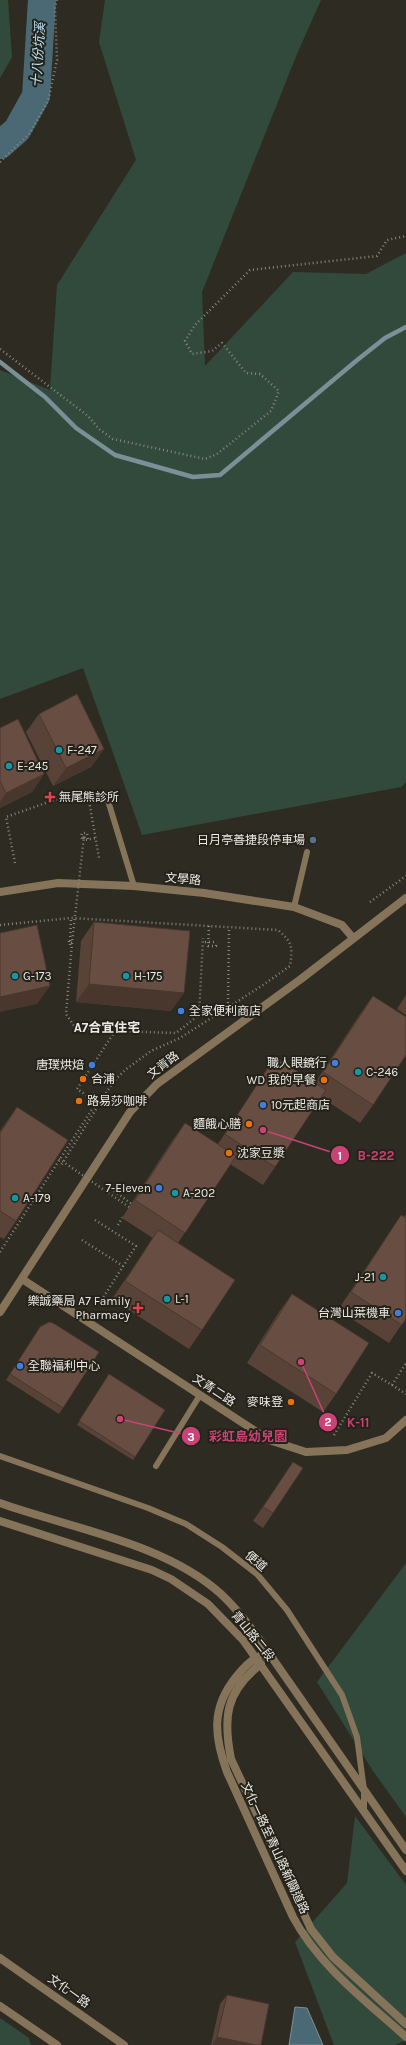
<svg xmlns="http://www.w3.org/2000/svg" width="406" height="2045" viewBox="0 0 406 2045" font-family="Karla,'Noto Sans TC',sans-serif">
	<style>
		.green { fill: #314a3c }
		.water { fill: #4a6975; stroke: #7b9096 }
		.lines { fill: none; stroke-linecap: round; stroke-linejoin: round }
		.stream { stroke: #7b9096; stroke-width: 4.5 }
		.river { stroke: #4a6975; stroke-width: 28 }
		.path { stroke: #87867d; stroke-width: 2.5; stroke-dasharray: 1 3; stroke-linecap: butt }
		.service { stroke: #857459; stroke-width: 6 }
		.minor { stroke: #857459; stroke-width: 8 }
		.tertiary { stroke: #857459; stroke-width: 8 }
		.path-bridge { stroke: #87867d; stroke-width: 2.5; stroke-dasharray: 1 3; stroke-linecap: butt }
		.wall { fill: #594339 }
		.shaded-wall { fill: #49372e }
		.building { fill: #684e42; stroke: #49372e }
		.culture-dot { fill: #0f9aa8; stroke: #242219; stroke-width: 1.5 }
		.health-dot { fill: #e0444e; stroke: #242219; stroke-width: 1.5 }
		.service-dot { fill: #5c6f8a; stroke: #242219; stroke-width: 1.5 }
		.shop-dot { fill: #3f7fe0; stroke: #242219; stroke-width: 1.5 }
		.food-dot { fill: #e8710a; stroke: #242219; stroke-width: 1.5 }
		.labels { text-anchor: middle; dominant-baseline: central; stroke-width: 4; stroke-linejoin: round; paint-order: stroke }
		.poi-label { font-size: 12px; fill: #ecebe4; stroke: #242219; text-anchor: start }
		.street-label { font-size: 12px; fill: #ecebe4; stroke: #242219 }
		.water-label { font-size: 13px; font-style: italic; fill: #b9e9fd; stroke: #242219 }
		.neighbourhood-label { font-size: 13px; font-weight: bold; fill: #ecebe4; stroke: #242219 }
		.leader { fill: none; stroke: #ca4276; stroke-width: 1.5 }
		.callout-dot { fill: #ca4276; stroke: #242219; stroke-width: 1.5 }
		.mark-label { font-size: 12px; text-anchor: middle; font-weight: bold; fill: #fff }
		.callout-label { font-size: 13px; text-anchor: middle; font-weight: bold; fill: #ca4276; stroke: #242219; stroke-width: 4; stroke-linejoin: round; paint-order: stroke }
	</style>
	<rect width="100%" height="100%" fill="#2e2c22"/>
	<path class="green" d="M0,0H8L12,57L0,78Z
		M105,0H321L297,54L202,292L205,366L293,272L366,274L406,253V782L401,787L142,835L83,668L0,699V370L50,390L57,285L136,160L99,42Z
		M406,1563V1817L373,1771L317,1682Z
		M355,1816L406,1885V2040L395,2045H334L295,1942L347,1883Z
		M0,2018L29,2038L31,2045H0Z"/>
	<path class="water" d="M295,2007L307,2008L323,2045H289Z"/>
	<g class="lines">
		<path class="stream" d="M0,362L45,397L76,428L115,455L193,477L220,475L356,361L385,338L406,327"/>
		<path class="river" d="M0,145L17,130L36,96L42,0"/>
		<path class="path" d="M0,162L30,133L48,101L57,60L55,8L57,0
			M0,349L88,416L99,429L113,439L205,459L217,454L271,411L279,391L260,374L246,373L222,343L212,351L192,354L185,341L195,325L250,270L377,256L387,240L406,236
			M88,839L87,833H82L81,837L83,840L84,836L85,840L96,838
			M15,863L6,817L77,792L88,795L99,858
			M370,902L406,876
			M0,925L71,918L278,930C292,942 293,947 290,966L263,985L180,1038L151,1051L125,1070L113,1082L60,1167
			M209,926L208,946H216L217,942
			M72,943L66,1014L75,1027L115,1031
			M70,945L71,918
			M228,1007L229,928
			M97,1102L77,1089L115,1031L176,1033L199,1015L203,938
			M114,1191L133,1205
			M95,1220L136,1246L99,1304
			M82,1240L123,1266
			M0,1252L100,1097L93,1093
			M392,1385L406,1394
			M334,1435L372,1373L392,1385L406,1363"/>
		<path class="service" d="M106,794L134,886
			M294,907L307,852
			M0,1456L148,1508L186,1524L222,1547L257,1574L287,1610L342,1695L357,1737L364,1790V1810
			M156,1466L200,1395"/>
		<path class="minor" d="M0,892L58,883L134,886L204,893L294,907L342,925L353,938
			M22,1279L269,1440L306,1452L347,1450L386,1438L406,1420
			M0,1312L130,1112L157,1084L301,979L406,898"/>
		<path class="tertiary" d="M0,1503C70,1528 165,1543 221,1594C235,1607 246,1621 257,1636L406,1850
			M0,1521L152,1570L171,1579L208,1604L243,1640L406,1871
			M272,1659L262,1655C251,1659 243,1668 236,1677C211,1708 214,1736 227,1772L293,1917C319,1966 366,2001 406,2037
			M261,1664C225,1692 223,1718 231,1759L311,1929L333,1957L406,2024
			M0,1958L124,2045
			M0,2006L57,2045"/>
		<path class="path-bridge" d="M69,941V943H72L84,836
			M205,942H217
			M59,1159L129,1207L128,1209
			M118,1225L124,1215"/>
	</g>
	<path class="wall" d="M39,714L104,749L91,767L53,786L26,732Z
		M0,728L44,774L32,792L0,808Z
		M94,922L171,1011L76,1002L81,941Z
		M406,995V1015L397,1009Z
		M373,996V1105L360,1123L321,1097L275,1167L263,1185L230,1164L178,1243L202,1330L189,1349L112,1299L153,1238L122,1218L172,1141L185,1123L218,1144L263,1076L275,1057L315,1083L360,1014Z
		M17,1107L16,1221L4,1239L0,1237V1131Z
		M406,1214V1318L389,1343L338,1310L389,1233L401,1215L404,1217Z
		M292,1294L336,1394L323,1412L247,1363L279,1312Z
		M40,1327L63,1408L59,1414L6,1380Z
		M109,1374L165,1410L133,1460L77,1425Z
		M293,1462L273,1513L263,1528L253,1521Z
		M227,1995L261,2045H211L220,2004Z"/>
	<path class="shaded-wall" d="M104,749L91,767L53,786L66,768Z
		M44,774L32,792L0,808V802L6,793Z
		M89,984L184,993L171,1011L76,1002Z
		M50,986L37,1004L0,1012V997Z
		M217,2037L256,2045H212Z"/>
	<path class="building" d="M77,694L104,749L66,768L39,714Z
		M18,719L44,774L6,793L0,781V728Z
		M94,922L190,931L184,993L89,984Z
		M37,925L50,986L0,997V933Z
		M373,996L406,1017V1055L373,1105L323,1072Z
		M275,1057L326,1090L275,1167L225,1134Z
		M17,1107L68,1140L16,1221L0,1211V1133Z
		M185,1123L236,1156L185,1233L135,1200Z
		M401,1215L406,1218V1318L402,1325L351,1292Z
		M158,1230L235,1280L202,1330L125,1281Z
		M292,1294L369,1343L336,1394L260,1345Z
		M49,1322L53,1323L99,1352L63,1408L10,1374L40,1327Z
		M109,1374L165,1410L135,1457L79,1421Z
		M293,1462L303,1468L273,1513L263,1507Z
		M227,1995L269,2004L261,2045H256L217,2037Z"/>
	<g class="culture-dot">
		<circle cx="59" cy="750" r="4"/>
		<circle cx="9" cy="766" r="4"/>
		<circle cx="15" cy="976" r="4"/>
		<circle cx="126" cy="976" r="4"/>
		<circle cx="358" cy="1072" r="4"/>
		<circle cx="175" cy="1193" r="4"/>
		<circle cx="15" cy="1198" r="4"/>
		<circle cx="383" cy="1277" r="4"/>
		<circle cx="167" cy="1299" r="4"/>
	</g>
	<g class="health-dot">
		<path d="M48 791h4v4h4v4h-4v4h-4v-4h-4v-4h4z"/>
		<path d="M136 1302h4v4h4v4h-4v4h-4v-4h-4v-4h4z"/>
	</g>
	<circle class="service-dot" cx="313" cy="840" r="4"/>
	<g class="shop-dot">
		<circle cx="181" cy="1011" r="4"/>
		<circle cx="335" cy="1063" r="4"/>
		<circle cx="92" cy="1065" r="4"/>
		<circle cx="263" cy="1105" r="4"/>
		<circle cx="159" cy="1188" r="4"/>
		<circle cx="398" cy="1313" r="4"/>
		<circle cx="20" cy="1366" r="4"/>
	</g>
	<g class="food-dot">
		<circle cx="83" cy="1079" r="4"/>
		<circle cx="324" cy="1080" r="4"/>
		<circle cx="79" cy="1101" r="4"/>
		<circle cx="249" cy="1124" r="4"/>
		<circle cx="229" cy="1153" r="4"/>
		<circle cx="291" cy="1402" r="4"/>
	</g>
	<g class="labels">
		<g class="poi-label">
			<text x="67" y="750">F-247</text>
			<text x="17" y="766">E-245</text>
			<text x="59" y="797">無尾熊診所</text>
			<text x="305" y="840" text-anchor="end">日月亭善捷段停車場</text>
			<text x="23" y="976">G-173</text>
			<text x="134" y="976">H-175</text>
			<text x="189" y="1011">全家便利商店</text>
			<text x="327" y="1063" text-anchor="end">職人眼鏡行</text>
			<text x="84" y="1065" text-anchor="end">唐璞烘焙</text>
			<text x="366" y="1072">C-246</text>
			<text x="91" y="1079">合浦</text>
			<text x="316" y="1080" text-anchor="end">WD 我的早餐</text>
			<text x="87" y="1101">路易莎咖啡</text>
			<text x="271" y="1105">10元起商店</text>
			<text x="241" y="1124" text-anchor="end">麵餓心膳</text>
			<text x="237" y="1153">沈家豆漿</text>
			<text x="151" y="1188" text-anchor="end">7-Eleven</text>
			<text x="183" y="1193">A-202</text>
			<text x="23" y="1198">A-179</text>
			<text x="375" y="1277" text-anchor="end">J-21</text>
			<text x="175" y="1299">L-1</text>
			<text x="130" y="1301" text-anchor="end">樂誠藥局 A7 Family<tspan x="130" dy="14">Pharmacy</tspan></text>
			<text x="390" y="1313" text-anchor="end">台灣山葉機車</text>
			<text x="28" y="1366">全聯福利中心</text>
			<text x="283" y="1402" text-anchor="end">麥味登</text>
		</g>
		<g class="street-label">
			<text transform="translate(183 879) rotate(5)">文學路</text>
			<text transform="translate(163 1065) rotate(-38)">文青路</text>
			<text transform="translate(214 1390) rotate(33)">文青二路</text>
			<text transform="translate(256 1561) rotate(41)">便道</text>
			<text transform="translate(253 1636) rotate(51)">青山路二段</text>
			<text transform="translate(275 1848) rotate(65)">文化一路至青山路新闢道路</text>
			<text transform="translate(69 1991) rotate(35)">文化一路</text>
		</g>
		<g class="water-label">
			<text transform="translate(38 55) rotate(-86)">十八份坑溪</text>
		</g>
		<g class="neighbourhood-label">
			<text x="107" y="1027">A7合宜住宅</text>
		</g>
	</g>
	<path class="leader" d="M263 1130L340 1155M301 1362L328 1422M120 1419L191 1436"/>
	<g class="callout-dot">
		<circle cx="263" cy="1130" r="4"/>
		<circle cx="301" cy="1362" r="4"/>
		<circle cx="120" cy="1419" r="4"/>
		<circle cx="340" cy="1155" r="10"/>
		<circle cx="328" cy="1422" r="10"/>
		<circle cx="191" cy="1436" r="10"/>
	</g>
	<g class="mark-label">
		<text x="340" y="1160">1</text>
		<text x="328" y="1426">2</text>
		<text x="191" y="1441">3</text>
	</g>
	<g class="callout-label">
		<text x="376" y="1160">B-222</text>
		<text x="358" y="1427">K-11</text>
		<text x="248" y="1441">彩虹島幼兒園</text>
	</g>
</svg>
